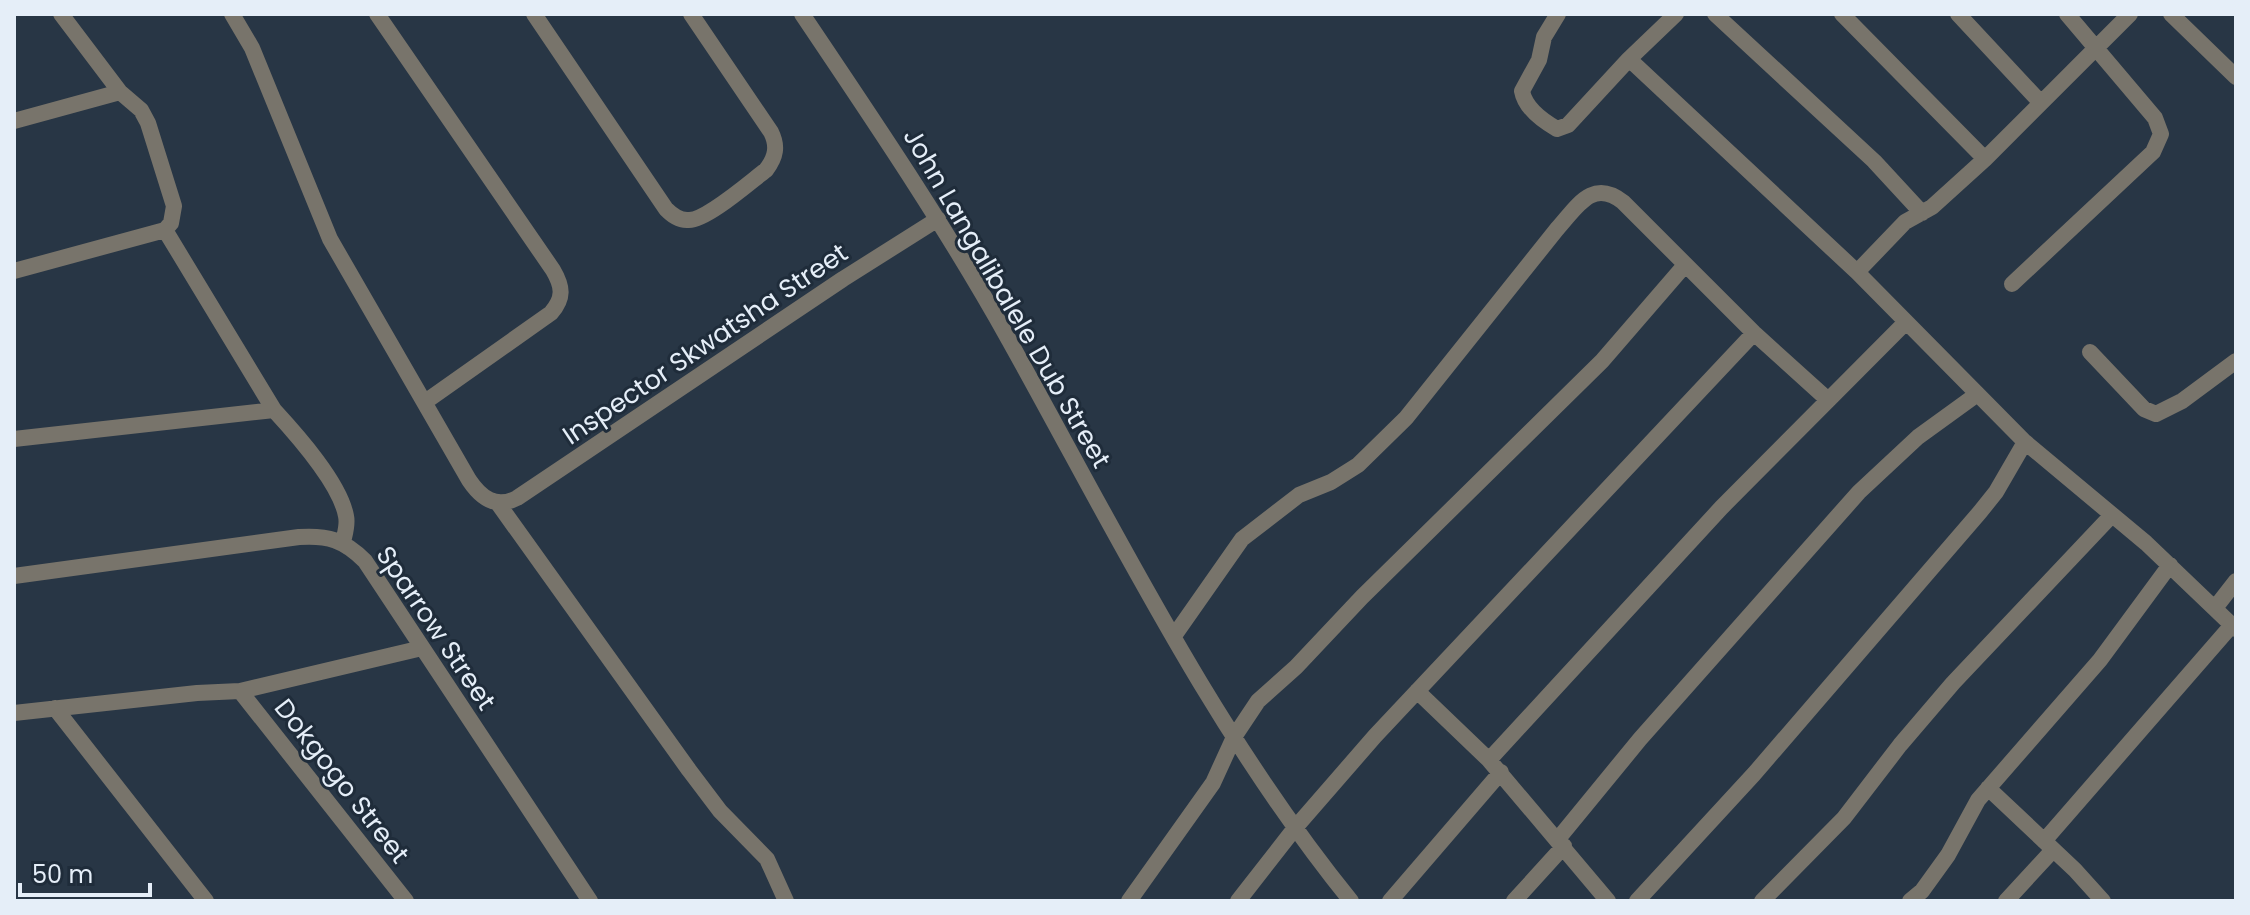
<svg xmlns="http://www.w3.org/2000/svg" width="2250" height="915" viewBox="0 0 2250 915" font-family="Poppins,sans-serif">
	<style>
		.lines { fill: none; stroke-linecap: round; stroke-linejoin: round }
		.minor { stroke: #78746b; stroke-width: 16 }
		.labels { text-anchor: middle; dominant-baseline: central; stroke-width: 6; stroke-linejoin: round; paint-order: stroke }
		.street-label { font-size: 26px; fill: #e5eef8; stroke: #1f2c3a }
	</style>
	<rect width="100%" height="100%" fill="#283645"/>
	<g class="lines">
		<path class="minor" d="M61,14L120,92L141,110L148,123L174,206L171,223L165,230
			M232,14L252,48L330,239L469,480C481,498 496,509 517,498L843,279L938,219
			M377,14L553,270C563,287 564,298 551,313L425,402
			M534,14L666,209C672,215 679,221 689,220C707,220 750,182 766,170C776,157 778,146 771,132L691,14
			M802,14C874,121 946,227 1009,340C1115,530 1213,731 1351,901
			M1558,14L1544,37L1539,60L1522,91C1525,108 1543,121 1557,129L1568,125L1629,59L1676,14
			M1715,14L1874,161L1922,213
			M1842,14L1985,159
			M1958,14L2041,103
			M2171,14L2236,77
			M1629,59L1857,272L2025,442L2146,543L2236,629
			M14,121L120,92
			M165,230L274,410C297,435 340,483 346,516C348,525 345,533 343,542
			M14,271L165,230
			M1857,272L1905,222L1932,207L1985,159L2130,14
			M2012,284L2153,152L2161,134L2155,118L2067,14
			M2090,352L2144,409L2156,414L2182,401L2236,361
			M14,439L274,410
			M497,502L689,770L720,811L767,859L786,901
			M14,576L299,537C328,535 344,540 365,561L590,901
			M2215,608L2236,581
			M1174,636L1242,539L1299,495L1331,482L1358,465L1406,418L1557,229C1577,207 1592,178 1623,202L1754,333L1827,399
			M240,691L422,648
			M1417,691L1489,760L1721,508L1905,323
			M55,708L206,901
			M14,713L197,693L240,691L406,901
			M1489,760L1608,901
			M1988,788L2075,870L2103,901
			M1558,839L1640,739L1859,492L1918,437L1976,395
			M2044,841L2232,625
			M1129,901L1213,783L1234,737L1258,701L1296,667L1362,597L1602,361L1685,265
			M1238,901L1295,828L1375,736L1754,333
			M1390,901L1501,772
			M1514,901L1564,846
			M1637,901L1754,774L1980,512L1996,492L2025,442
			M1762,901L1844,818L1900,745L1953,683L2112,515
			M1910,901L1922,891L1948,855L1978,800L2100,660L2170,565
			M2006,901L2053,850"/>
	</g>
	<g class="labels">
		<g class="street-label">
			<text transform="translate(1007 298) rotate(60)">John Langalibalele Dub Street</text>
			<text transform="translate(705 344) rotate(-34)">Inspector Skwatsha Street</text>
			<text transform="translate(436 628) rotate(56)">Sparrow Street</text>
			<text transform="translate(342 781) rotate(52)">Dokgogo Street</text>
		</g>
	</g>
	<rect width="2250" height="915" fill="none" stroke="#e5eef8" stroke-width="32"/>
	<path d="M20 883v12h130v-12" fill="none" stroke="#e5eef8" stroke-width="4"/>
	<text x="32" y="883" font-size="24" fill="#e5eef8" stroke="#1f2c3a" stroke-width="6" paint-order="stroke">50 m</text>
</svg>
